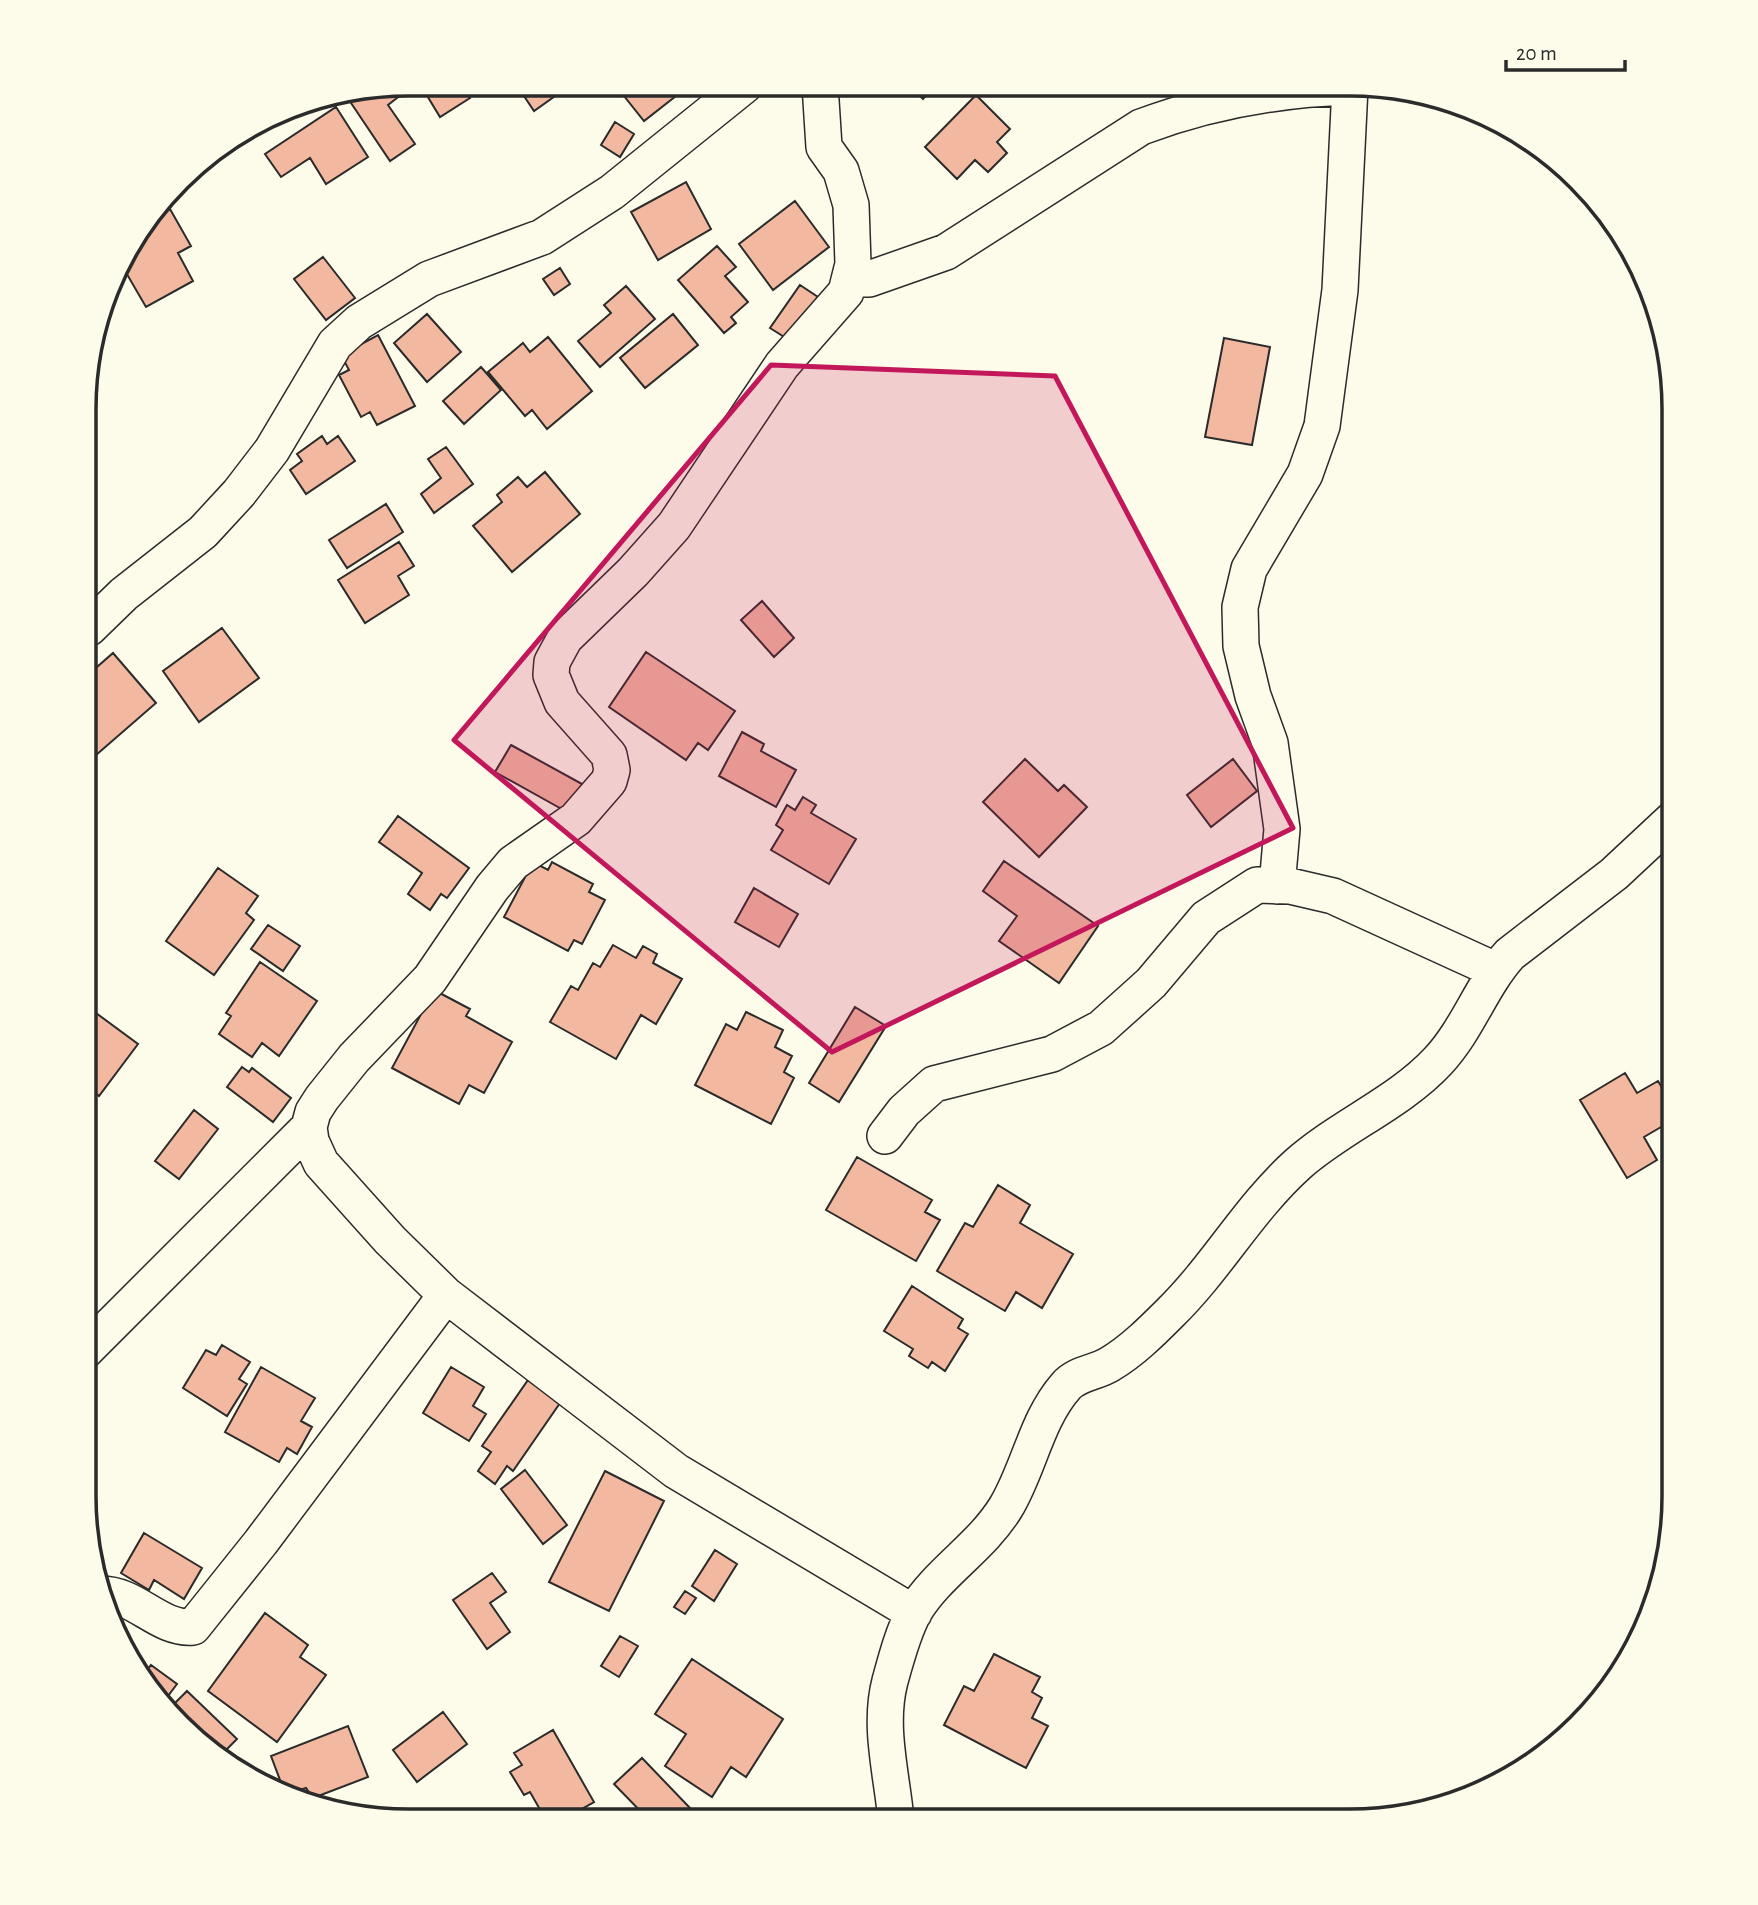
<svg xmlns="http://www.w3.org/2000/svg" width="1758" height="1905" viewBox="0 0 1758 1905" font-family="'Alegreya Sans',sans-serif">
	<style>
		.building { fill: #f2b8a0; stroke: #2b2b2b; stroke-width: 2 }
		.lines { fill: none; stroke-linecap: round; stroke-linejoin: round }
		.street-casing { stroke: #2b2b2b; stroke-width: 38 }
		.street { stroke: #fdfbea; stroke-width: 35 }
		.marked { fill: #c2185b; fill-opacity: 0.2; stroke: #c2185b; stroke-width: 5; stroke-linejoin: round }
		.rim { fill: none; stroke: #2b2b2b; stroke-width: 3.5 }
	</style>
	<rect width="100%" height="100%" fill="#fdfbea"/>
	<path class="building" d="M415,84L388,105L415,144L390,161L347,97Z
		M420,84H461L470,98L440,117Z
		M516,84H572L534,111Z
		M638,85H690L644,121L624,96Z
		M909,85H935L923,99Z
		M976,95L1010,129L997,142L1007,153L988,172L975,160L957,179L925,147Z
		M336,107L368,157L326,184L310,158L281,177L265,154Z
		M615,122L634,134L620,157L601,145Z
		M686,182L711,229L658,260L631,212Z
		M795,201L829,247L773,290L739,244Z
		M170,209L191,246L178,253L193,281L146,307L121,264L129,244L148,234L144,227L148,221Z
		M717,246L736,267L725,276L748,302L731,317L736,323L724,333L678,280Z
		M323,257L355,298L326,320L294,279Z
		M560,268L570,284L554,295L543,279Z
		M800,285L818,297L789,340L770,328Z
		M626,286L655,319L600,367L578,341L611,313L604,305Z
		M427,314L461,352L427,382L394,343Z
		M673,314L698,345L645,388L620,358Z
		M378,335L415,406L377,425L370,412L361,417L339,375L349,370L341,355Z
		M548,337L592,391L547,429L532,410L525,416L488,372L523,343L530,352Z
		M1224,338L1270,347L1252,445L1205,437Z
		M481,367L501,390L464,424L443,401Z
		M322,436L327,444L338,436L355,461L306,494L290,470L302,461L297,454Z
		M446,447L473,484L434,513L421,494L441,478L428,459Z
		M545,472L580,514L512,572L473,526L502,502L497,495L518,477L527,487Z
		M386,504L403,532L347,568L329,540Z
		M399,542L414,566L398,576L409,595L365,623L338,580Z
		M762,601L794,638L774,657L741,620Z
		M222,628L259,678L199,722L163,671Z
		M646,652L735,711L708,750L698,743L686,760L609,707Z
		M113,653L156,703L88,762V733L92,729L88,725L89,674Z
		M742,732L764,744L761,751L796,770L776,807L719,776Z
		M511,745L582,784L567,812L495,772Z
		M1025,759L1058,791L1064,785L1087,807L1039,857L983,802Z
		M1233,759L1257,791L1211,827L1187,795Z
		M803,797L816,805L811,813L856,839L829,884L771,850L783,830L776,825L787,805L795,810Z
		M398,816L469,868L447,898L441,894L430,910L408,894L422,873L379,842Z
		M1004,861L1098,926L1059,983L999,941L1017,916L983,891Z
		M533,862L548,870L552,862L593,884L589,892L605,900L582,944L574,940L568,951L504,917Z
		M218,868L258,896L246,913L254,920L214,975L166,941Z
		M754,888L798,914L779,947L735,922Z
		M268,925L300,946L283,971L251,949Z
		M613,945L636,958L643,946L657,954L653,963L682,979L656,1024L641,1015L616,1059L550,1022L571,986L578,990L593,963L600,967Z
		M260,962L317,1001L279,1056L262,1043L252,1057L219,1034L231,1016L226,1013Z
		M434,990L470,1009L466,1016L512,1042L484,1093L469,1085L459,1104L392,1068Z
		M855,1007L886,1026L839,1102L809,1083Z
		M746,1012L783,1030L775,1047L792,1056L784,1072L794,1078L771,1124L695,1085L726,1024L737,1030Z
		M96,1013L138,1044L99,1096L94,1092L87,1101V1026Z
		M242,1067L249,1072L252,1068L291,1098L273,1122L227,1087Z
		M1625,1073L1637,1093L1658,1081L1673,1106V1120L1644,1137L1657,1160L1627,1178L1580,1100Z
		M194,1110L218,1129L179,1179L155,1161Z
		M857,1157L932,1200L925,1212L940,1220L916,1261L826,1210Z
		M998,1185L1030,1205L1020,1223L1073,1254L1042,1308L1016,1292L1005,1311L937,1271L965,1223L973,1227Z
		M912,1286L963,1319L958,1328L968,1334L945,1371L932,1362L928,1368L909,1356L913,1349L884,1331Z
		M222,1345L250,1362L239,1379L247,1384L227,1416L183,1388L206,1350L216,1355Z
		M261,1367L315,1398L301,1421L312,1427L297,1454L287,1448L279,1462L225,1432Z
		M451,1367L484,1387L473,1406L486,1414L469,1441L423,1413Z
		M528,1380L560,1403L513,1471L507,1466L495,1484L478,1471L491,1452L482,1446Z
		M525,1470L567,1525L543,1544L501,1489Z
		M605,1471L664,1501L609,1611L549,1582Z
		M144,1533L202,1568L184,1599L154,1580L149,1590L121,1573Z
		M715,1550L737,1564L714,1601L692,1586Z
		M492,1573L506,1592L490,1603L510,1632L487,1649L453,1600Z
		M685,1591L696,1598L685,1614L674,1607Z
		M265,1613L308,1645L300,1657L326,1675L277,1742L208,1691Z
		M620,1636L638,1646L619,1677L601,1666Z
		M994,1654L1040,1677L1032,1692L1042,1698L1032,1718L1048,1726L1026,1768L944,1725L964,1686L974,1691Z
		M692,1659L783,1719L746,1777L731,1767L712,1797L665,1766L686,1734L655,1714Z
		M151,1665L177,1684L165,1700L141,1678Z
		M187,1691L237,1739L222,1754L171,1707Z
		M443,1712L467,1744L417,1782L393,1750Z
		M348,1726L368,1777L313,1798L306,1788L294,1792L283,1788L271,1756Z
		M553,1730L594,1802L562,1820H546L530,1792L524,1795L510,1772L522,1765L514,1753Z
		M642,1758L690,1808L677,1820H649L614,1784Z"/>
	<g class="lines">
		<g class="street-casing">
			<path id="street" d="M820,85L824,147L841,171L851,205L853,264L846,292L782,365L674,526L633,572L565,638L552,662L551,675L562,702L609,755L612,770L609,781L576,819L513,863L492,888L430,979L354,1058L322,1098L313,1112L309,1127L311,1141L321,1163L390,1240L446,1295L676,1471L914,1613
				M850,279H869L946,252L1141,127C1208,102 1279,89 1350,87
				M89,628L124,594L203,532L239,493L272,450L335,344L359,322L429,279L542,237L612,192L745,85
				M1277,886L1282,829L1270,743L1253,696L1241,646L1240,607L1249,569L1305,474L1322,426L1340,290L1350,87
				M885,1136L904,1111L934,1084L1052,1054L1101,1028L1151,983L1206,918L1257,885L1290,886L1333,896L1495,970
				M85,1351L309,1127
				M100,1594C135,1593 159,1630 193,1627L261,1542L446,1295
				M896,1820C892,1775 878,1726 890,1681C896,1659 903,1632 914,1612C938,1572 981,1548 1006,1507C1029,1469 1036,1420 1066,1386C1077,1373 1096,1373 1110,1364C1132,1351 1152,1331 1170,1313C1217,1267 1249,1208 1298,1164C1341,1126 1399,1103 1438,1061C1468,1029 1481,986 1510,954L1614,874L1673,819"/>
		</g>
		<use href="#street" class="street"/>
	</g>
	<path class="marked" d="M771,365L1055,376L1293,828L832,1052L454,740Z"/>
	<path d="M0 0H1758V1905H0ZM409 96H1349A313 313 0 0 1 1662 409V1496A313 313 0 0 1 1349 1809H409A313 313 0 0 1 96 1496V409A313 313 0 0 1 409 96Z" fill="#fdfbea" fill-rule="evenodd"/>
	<path class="rim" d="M409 96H1349A313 313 0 0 1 1662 409V1496A313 313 0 0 1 1349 1809H409A313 313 0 0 1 96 1496V409A313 313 0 0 1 409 96Z"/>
	<path d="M1506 60v10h119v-10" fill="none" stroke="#2b2b2b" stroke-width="3.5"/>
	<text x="1516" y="60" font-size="21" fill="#2b2b2b" stroke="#fdfbea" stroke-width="5" paint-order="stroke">20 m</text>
</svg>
